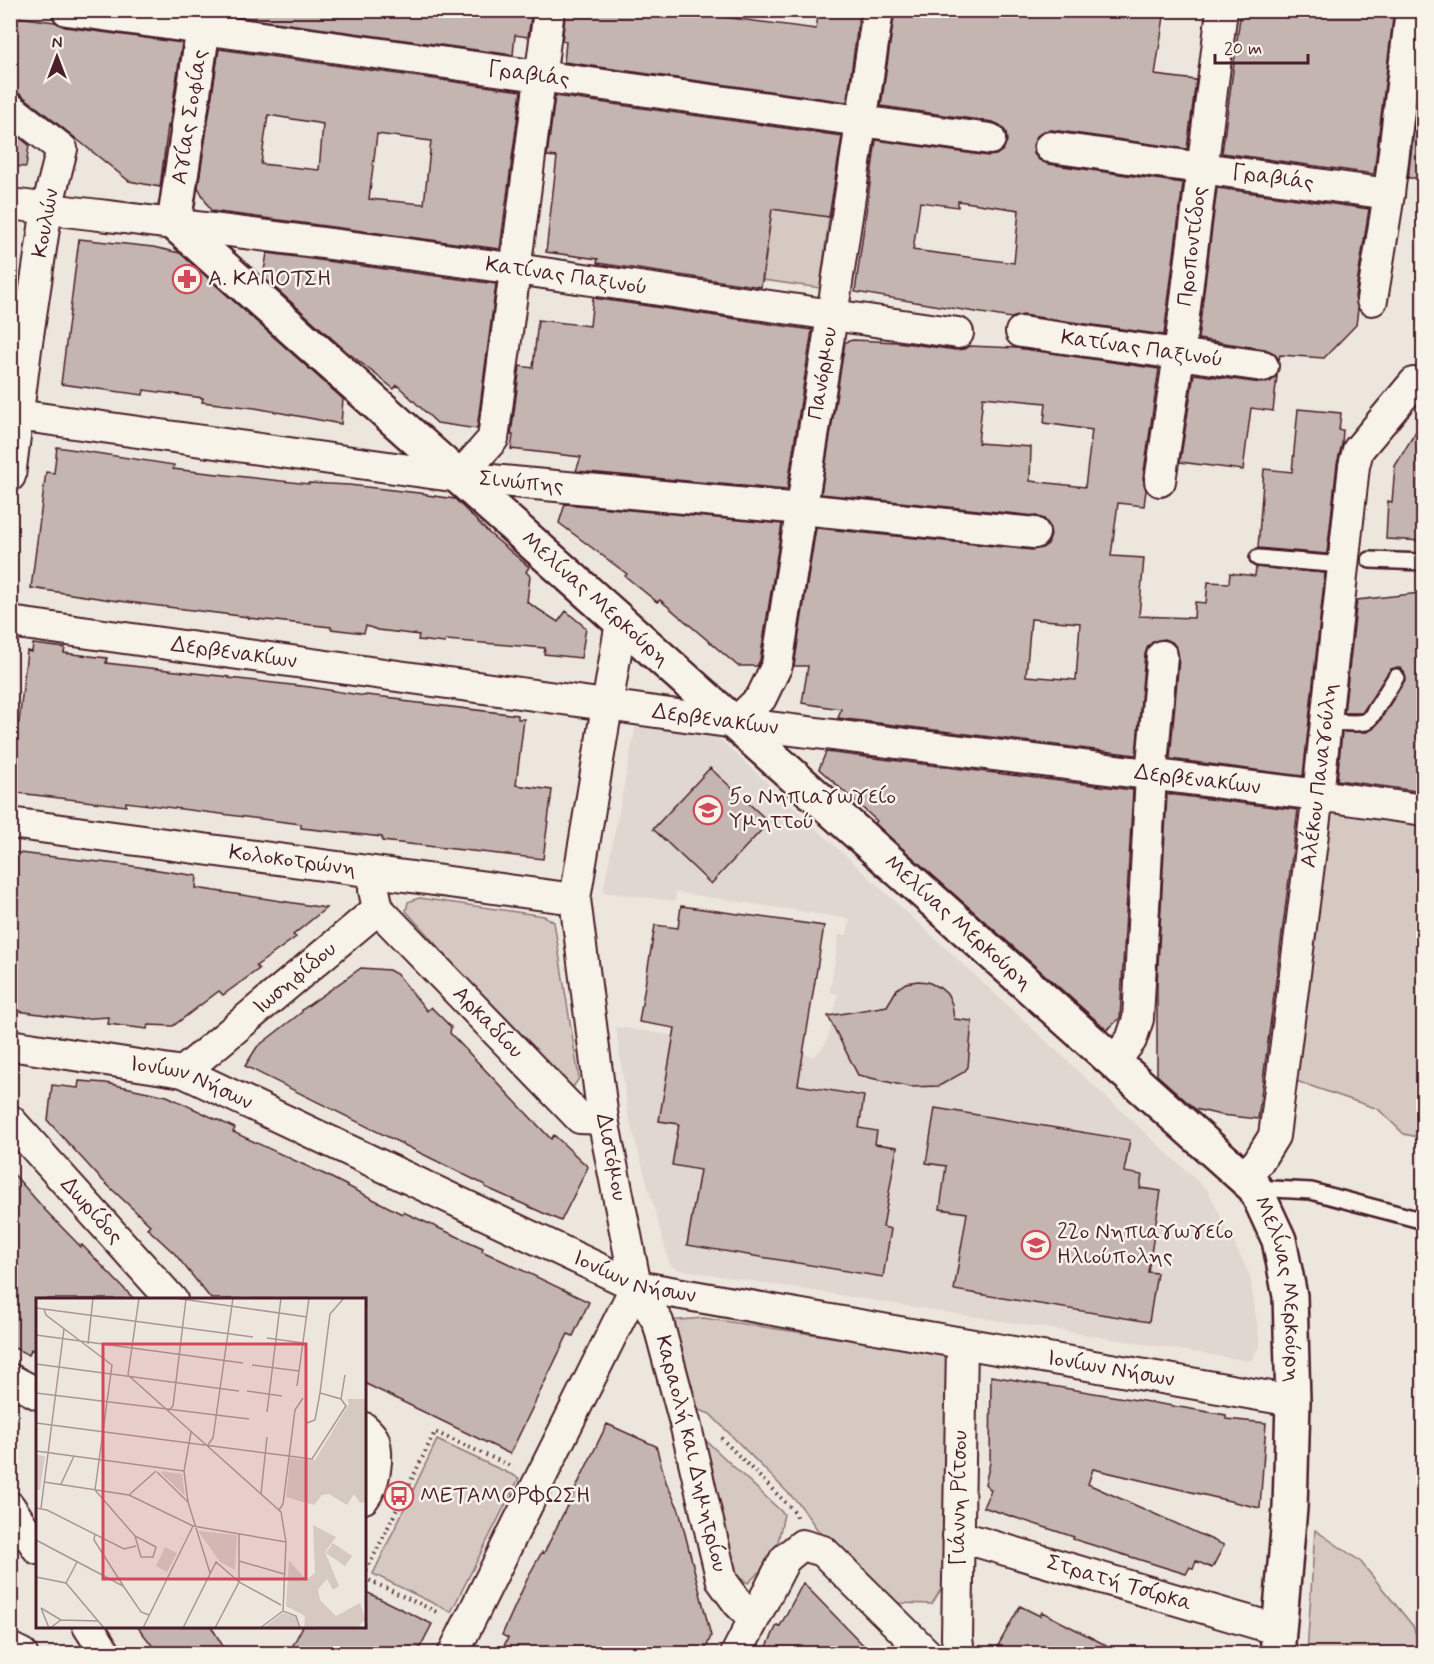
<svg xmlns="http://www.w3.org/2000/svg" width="1434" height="1664" viewBox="0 0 1434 1664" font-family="Mynerve,sans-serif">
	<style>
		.built { fill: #e0d7d0 }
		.green { fill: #d5c9c2; stroke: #907476; stroke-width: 1.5 }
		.building { fill: #c4b5b0; stroke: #4a1f2b; stroke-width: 1.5; fill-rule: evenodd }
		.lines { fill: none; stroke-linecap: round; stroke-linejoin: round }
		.service-casing { stroke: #4a1f2b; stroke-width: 20 }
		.minor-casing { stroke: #4a1f2b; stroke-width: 34 }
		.tertiary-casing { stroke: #4a1f2b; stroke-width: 38 }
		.path { stroke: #4a1f2b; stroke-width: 4; stroke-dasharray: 1.5 4.5; stroke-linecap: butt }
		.service { stroke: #f7f3e8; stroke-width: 15 }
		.minor { stroke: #f7f3e8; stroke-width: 30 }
		.tertiary { stroke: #f7f3e8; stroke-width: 33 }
		.labels { text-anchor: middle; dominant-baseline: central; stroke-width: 5; stroke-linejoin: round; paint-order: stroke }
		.street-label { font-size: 22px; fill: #4a1f2b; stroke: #f7f3e8 }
		.poi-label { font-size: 22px; fill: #4a1f2b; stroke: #f7f3e8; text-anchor: start }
		.inset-road { fill: none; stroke: #ab9696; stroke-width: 1.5 }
		.view { fill: #d1495b; fill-opacity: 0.15; stroke: #d1495b; stroke-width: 3 }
		.inset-edge { fill: none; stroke: #4a1f2b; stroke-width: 3 }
	</style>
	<rect width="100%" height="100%" fill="#ece6dd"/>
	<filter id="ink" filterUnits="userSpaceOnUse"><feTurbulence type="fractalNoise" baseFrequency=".0167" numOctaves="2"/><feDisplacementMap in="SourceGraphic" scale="12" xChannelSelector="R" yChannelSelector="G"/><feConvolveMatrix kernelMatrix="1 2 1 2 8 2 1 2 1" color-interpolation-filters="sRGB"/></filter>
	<g filter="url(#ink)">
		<path class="built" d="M636,725L713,733L1208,1191L1250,1276L1260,1345L1250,1361L677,1269L670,1265L628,1114L616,1027L814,1056L825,1045L830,1031L838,994L830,992L839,935H847L850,919L676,892L675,901L603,892Z"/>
		<path class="green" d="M772,209L829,217L820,288L763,280Z
			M1324,810L1423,821V1138L1404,1134L1378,1109L1293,1080Z
			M419,898L544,916L554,922L579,1078L574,1086L569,1088L558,1081L406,911L408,902Z
			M703,1318L946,1354L943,1586L932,1604L898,1603L827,1543L800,1505L710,1414L693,1408L668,1321Z
			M699,1434L784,1514L775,1556L748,1583L730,1572Z
			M437,1440L519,1478L451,1612L373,1574Z
			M1315,1530L1360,1561L1413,1626L1423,1653H1307Z"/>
		<path class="building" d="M224,10H532L528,37L515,35L513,55L224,15Z
			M566,10H686L685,12L816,29L819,10H860L847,102L564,62L566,42L562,41Z
			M895,10H1165L1155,75L1196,80L1187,149L1052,130L1044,131L1037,136L1033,145L1034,154L1039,160L1048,164L1183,183L1164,335L1023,315L1011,318L855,292L876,140L988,156L996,155L1003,150L1007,141L1006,132L1000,125L993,122L881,106ZM958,201L1019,210L1014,263L913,250L920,202L958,207Z
			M1241,10H1394L1374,174L1222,153Z
			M10,16L55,22L65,27L182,43L169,128L168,126L160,187L129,181L34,105L20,94L10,91Z
			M219,49L521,91L500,249L211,211L198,187ZM268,115L323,124L319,170L261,164ZM377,134L431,141L424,204L369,199Z
			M1420,81H1424V178H1408Z
			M555,96L842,136L829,217L772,209L761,287L597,263L598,259L546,252L557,157L547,156Z
			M10,130L29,145L26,167L10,166Z
			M1217,188L1369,209L1355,297L1358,309L1356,325L1324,358L1280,355L1279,360L1274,353L1265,349L1198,339Z
			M79,239L153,247L180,253L343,399L341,424L255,408L202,402L203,398L144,390L143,395L61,384Z
			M267,253L496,284L477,429L437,423L397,385L394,389L346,351L263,277Z
			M593,298L812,330L787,490L576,471L581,457L511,449L513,435H511L520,366L533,368L538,320L590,326Z
			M853,340L897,342L956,350L964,349L969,346L1017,348L1159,369L1143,478L1146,490L1144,506L1118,503L1111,556L1144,558L1139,616L1194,618L1195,602L1206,603L1208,582L1229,583L1230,573L1255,576L1256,567L1325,573L1303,776L1170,759L1179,658L1177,648L1172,642L1164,639L1154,641L1148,646L1145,654L1136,755L838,718L841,709L802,703L808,666H794L816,528L1032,550L1042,548L1048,544L1051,535L1049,525L1044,519L1036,516L821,494L845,342ZM983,397L1046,403L1044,423L1092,430L1085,487L1030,481L1031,447L978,443ZM1031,619L1080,623L1076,680L1026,676Z
			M1194,374L1261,383L1270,382L1277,376L1273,411L1251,408L1243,470L1180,462Z
			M1298,409L1341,413L1339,430H1343L1342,444L1337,464L1327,554L1258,548L1264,469L1292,472Z
			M1424,418V541L1386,539L1388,501L1392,502L1395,466Z
			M57,447L174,465L173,469L309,484V483L349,485L427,494V495L455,499L490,534L529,567L526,572L530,576L527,602L558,622L566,611L586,628L581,658L544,654L545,648L446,640L445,643L418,640L419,635L378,630L366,626L364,633L331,629V627L248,618V617L111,600L31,588L46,472L54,473Z
			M565,504L782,524L760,660L757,666H738L660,600L657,602L625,576L627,574L559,523Z
			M1420,593L1421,602H1424V792L1337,780L1342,732H1367L1373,729L1379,722L1406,678L1404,672L1401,668L1391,669L1362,713H1344L1357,600Z
			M33,644L65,648L64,653L107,658L106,663L229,677V678L310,687L365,696L366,695L402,699V701L518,715V719H524L516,785L552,790L543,859L382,841V837L301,828V824L126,802V806L10,792L12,723H19L27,651L32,652Z
			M826,752L1133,790L1120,1018L1107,1030L893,840L875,823L877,821L819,769Z
			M710,768L769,822L711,884L653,829Z
			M1167,794L1298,810L1258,1119L1221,1115L1195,1109L1157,1075V984Z
			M10,852L126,865L197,876L196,888L326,908L293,935L296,937L256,966L259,969L223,995L219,991L173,1026L148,1025L147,1029L108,1024L109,1017L77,1019L10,1010Z
			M681,906L824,926L798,1085L864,1096L859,1128L877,1131L875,1144L897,1147L883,1227L891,1229L883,1277L687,1245L700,1170L672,1165L679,1124L659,1121L675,1028L639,1022L655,925L678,928Z
			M361,968L389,970L398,975L427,1011L431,1007L451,1027L450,1033L551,1139L554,1135L588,1167L561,1221L485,1187V1185L245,1066L257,1047L302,1012V1010Z
			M918,981L928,982L940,988L948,995L952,1004L954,1019L972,1021L968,1067L964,1072L939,1086L910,1087L858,1075L828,1016L887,1006L897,989L906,983Z
			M79,1081L106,1083L167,1096L235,1128L233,1132L326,1175L402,1214L403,1212L483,1248L482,1251L589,1302L573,1336L568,1334L510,1454L364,1383V1299H211L175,1254L147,1228L150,1225L100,1178L48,1121L52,1085L78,1088Z
			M935,1108L1130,1140L1124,1172L1142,1175L1140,1188L1161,1191L1148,1272L1157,1273L1149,1322L954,1290L967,1213L940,1209L946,1166L926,1163Z
			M10,1170L46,1211L81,1247L82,1245L134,1299H38V1353L31,1349L29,1355L10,1346Z
			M991,1376L1185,1408L1226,1415V1419L1266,1423L1260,1508L1093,1469L1088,1484L1224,1545L1212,1568L1196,1561L1193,1569L1190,1567L1186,1574L1073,1539L1074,1537L983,1507L991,1490L985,1484L990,1463Z
			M607,1424L656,1446L666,1482L679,1510L711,1636L704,1653H500L508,1638L502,1635L529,1575L542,1552L544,1553Z
			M803,1583L871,1653H764L777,1625L780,1626Z
			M364,1591L432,1624L417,1653H289L303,1626H364Z
			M1020,1606L1040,1616L1042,1612L1121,1653H994Z
			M137,1626H211L227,1653H158Z"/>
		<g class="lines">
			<g class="service-casing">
				<path id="service" d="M1258,558L1343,565
					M1370,560L1424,562
					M1326,722L1355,723L1366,722L1371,717L1396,677
					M1255,1188L1311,1191L1424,1221"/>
			</g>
			<g class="minor-casing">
				<g id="minor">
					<path id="s1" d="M67,10L990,139"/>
					<path d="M10,108L62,149L47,208L26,349L10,476"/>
					<path id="s2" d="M1050,147L1389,194"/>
					<path id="s3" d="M10,204C179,225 348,245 516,269C663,290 811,313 958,333"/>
					<path d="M1372,300L1389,194L1411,10"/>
					<path id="s4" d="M1021,332L1263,366"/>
					<path id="s5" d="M10,414L459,477L802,509L1034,533"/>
					<path d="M459,477L493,439L549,10"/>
					<path id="s6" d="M1160,481L1179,355L1222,10"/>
					<path id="s7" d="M10,622L735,723L1318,795L1424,810"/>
					<path id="s8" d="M735,723L761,698L777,665L832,316L878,10"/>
					<path id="s9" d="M10,823L575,899"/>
					<path id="s10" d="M378,909L580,1118L603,1119"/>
					<path id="s11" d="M10,1045L183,1072L636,1286L1293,1401"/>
					<path d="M1114,1062L1131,1040L1138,1019L1151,775L1162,656"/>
					<path id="s12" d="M183,1072L378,909L374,890"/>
					<path id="s13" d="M10,1120L172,1300"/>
					<path id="s14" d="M1243,1178L1258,1162L1274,1136L1318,795L1354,466L1358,450L1414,383"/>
					<path id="s15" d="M636,1286L658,1322L685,1423L722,1581L738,1603L753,1618"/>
					<path d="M10,1379L38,1394"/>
					<path d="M364,1428C368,1432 372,1435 374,1440C379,1457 375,1484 364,1498"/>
					<path d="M10,1507L38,1549"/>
					<path id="s16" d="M958,1536L1279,1630"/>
					<path d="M88,1626L106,1654"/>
					<path d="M10,1648L22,1654"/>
					<path d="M453,1654L636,1286L603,1119L575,899L621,622"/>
					<path d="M736,1654L785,1559L802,1545L823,1551L927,1654"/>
					<path id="s17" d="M959,1654L957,1638L962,1344"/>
				</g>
			</g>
			<g class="tertiary-casing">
				<g id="tertiary">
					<path id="s18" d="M206,10L174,223L1255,1188L1279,1240L1290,1296L1293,1401L1290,1508L1277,1654"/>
				</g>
			</g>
			<path class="path" d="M721,1438L795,1512L796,1517
				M364,1576L435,1432L513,1467
				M364,1578L439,1613"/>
			<use href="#service" class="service"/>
			<use href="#minor" class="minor"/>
			<use href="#tertiary" class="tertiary"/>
		</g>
	</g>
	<defs>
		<g id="pharmacy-ring" transform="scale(1.5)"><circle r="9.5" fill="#f7f3e8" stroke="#d1495b" stroke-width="1.5"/><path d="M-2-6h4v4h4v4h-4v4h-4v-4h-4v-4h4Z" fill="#d1495b"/></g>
		<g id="school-ring" transform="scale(1.5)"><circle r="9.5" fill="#f7f3e8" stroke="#d1495b" stroke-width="1.5"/><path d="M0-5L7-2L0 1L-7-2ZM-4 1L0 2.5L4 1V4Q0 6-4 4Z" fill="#d1495b"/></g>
		<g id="bus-ring" transform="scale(1.5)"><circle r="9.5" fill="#f7f3e8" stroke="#d1495b" stroke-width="1.5"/><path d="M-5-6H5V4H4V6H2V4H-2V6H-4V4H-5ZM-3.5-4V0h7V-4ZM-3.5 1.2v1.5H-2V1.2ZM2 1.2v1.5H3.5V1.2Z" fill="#d1495b"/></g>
	</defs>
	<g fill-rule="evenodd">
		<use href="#pharmacy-ring" x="187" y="279"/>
		<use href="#school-ring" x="708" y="810"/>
		<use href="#school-ring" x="1036" y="1245"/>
		<use href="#bus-ring" x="399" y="1496"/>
	</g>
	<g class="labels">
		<g class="street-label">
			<text stroke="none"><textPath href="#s1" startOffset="466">Γραβιάς</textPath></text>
			<text transform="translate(190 117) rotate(-81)">Αγίας Σοφίας</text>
			<text stroke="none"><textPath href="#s2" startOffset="225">Γραβιάς</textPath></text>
			<text transform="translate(46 223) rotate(-80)">Κουλών</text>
			<text stroke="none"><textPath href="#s6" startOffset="237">Προποντίδος</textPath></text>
			<text stroke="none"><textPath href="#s3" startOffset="561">Κατίνας Παξινού</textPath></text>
			<text stroke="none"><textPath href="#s4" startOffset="122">Κατίνας Παξινού</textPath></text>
			<text stroke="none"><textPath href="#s8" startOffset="368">Πανόρμου</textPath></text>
			<text stroke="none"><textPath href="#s5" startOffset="516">Σινώπης</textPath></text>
			<text stroke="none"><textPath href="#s18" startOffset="780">Μελίνας Μερκούρη</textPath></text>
			<text stroke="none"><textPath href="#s7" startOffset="226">Δερβενακίων</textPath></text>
			<text stroke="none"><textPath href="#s7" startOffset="712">Δερβενακίων</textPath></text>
			<text stroke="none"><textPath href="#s14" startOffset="416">Αλέκου Παναγούλη</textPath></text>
			<text stroke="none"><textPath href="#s7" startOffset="1198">Δερβενακίων</textPath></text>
			<text stroke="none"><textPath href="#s9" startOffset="285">Κολοκοτρώνη</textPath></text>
			<text stroke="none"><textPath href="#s18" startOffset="1266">Μελίνας Μερκούρη</textPath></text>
			<text stroke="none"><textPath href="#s12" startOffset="146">Ιωσηφίδου</textPath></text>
			<text stroke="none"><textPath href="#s10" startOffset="158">Αρκαδίου</textPath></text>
			<text stroke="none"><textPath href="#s11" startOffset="186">Ιονίων Νήσων</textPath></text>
			<text transform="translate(611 1157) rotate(79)">Διστόμου</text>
			<text stroke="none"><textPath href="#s13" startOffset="122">Δωρίδος</textPath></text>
			<text stroke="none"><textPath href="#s11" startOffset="672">Ιονίων Νήσων</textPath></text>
			<text stroke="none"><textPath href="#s18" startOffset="1770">Μελίνας Μερκούρη</textPath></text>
			<text stroke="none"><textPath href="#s11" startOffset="1158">Ιονίων Νήσων</textPath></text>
			<text stroke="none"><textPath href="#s15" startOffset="178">Καραολή και Δημητρίου</textPath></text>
			<text stroke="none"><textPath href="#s17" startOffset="156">Γιάννη Ρίτσου</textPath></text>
			<text stroke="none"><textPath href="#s16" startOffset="168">Στρατή Τσίρκα</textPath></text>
		</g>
		<g class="poi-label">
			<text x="208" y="279">Α. ΚΑΠΟΤΣΗ</text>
			<text x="729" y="797">5ο Νηπιαγωγείο<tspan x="729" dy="25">Υμηττού</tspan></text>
			<text x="1057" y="1232">22ο Νηπιαγωγείο<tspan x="1057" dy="25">Ηλιούπολης</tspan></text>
			<text x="420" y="1496">ΜΕΤΑΜΟΡΦΩΣΗ</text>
		</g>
	</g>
	<g transform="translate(36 1298)">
		<rect width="330" height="330" fill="#ece6dd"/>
		<path d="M311,101H330V204L324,205L318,196L311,207L293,196L286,197L278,207L250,199L254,160L279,162L313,106ZM0,157L9,158L4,192H0ZM126,173L146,176L149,198L125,175ZM277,227L300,239L289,254L303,288L297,292L291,281L282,291L284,302L300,318L324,305L329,321L322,330H268L269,318L250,308L253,262L270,282L279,275ZM162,233L201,237L199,272L184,264ZM297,245L316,258L309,268L290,255ZM129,249L141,255L131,274L120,268ZM247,315L260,319L263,330H227Z" fill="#d5c9c2"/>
		<path class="inset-road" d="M139,0L271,19M0,10L217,39M8,11L10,17L76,67L59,192L99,238L120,249L117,259H105L99,238M0,37L207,65M231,40L267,45M52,46L57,0M0,66L203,93M216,67L263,73M92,77L245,214L250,244L247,313M92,77L103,0M261,88L273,0M211,93L246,98M0,95L213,121M305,101L309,77M132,113L137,108L150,1M231,114L245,0M0,125L276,161L310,108L305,101L284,95L294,16L308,0M271,125L279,122L284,95M155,134L148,173L152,204L174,275M171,148L177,140L197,0M0,153L148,173M121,174L152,204M8,184L93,197L157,228L250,244M25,186L38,158M225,196L231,139M93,197L120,173M0,210L11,212L88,251L100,248M5,210L28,31M243,212L247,206L259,112L267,100M59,236L58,242L88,289L105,314L113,317M0,242L87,288M203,263L248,276M0,279L30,285L68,330M30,285L41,264M5,310L25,322M5,310L13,330M14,330L25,322L63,323M107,330L157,228M147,330L180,264L203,284L245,307M179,330L203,284V236M224,330L247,313L260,318L264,330"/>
		<path class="view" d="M67,46H270V281H67Z"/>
		<rect width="330" height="330" class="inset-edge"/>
	</g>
	<rect width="1434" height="1664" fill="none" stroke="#f7f3e8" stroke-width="36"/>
	<rect x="18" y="18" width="1398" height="1628" fill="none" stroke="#4a1f2b" stroke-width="2" filter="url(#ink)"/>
	<g transform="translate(57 57)" stroke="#f7f3e8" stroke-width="4.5" paint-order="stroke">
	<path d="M0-4.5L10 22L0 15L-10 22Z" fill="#4a1f2b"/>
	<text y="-9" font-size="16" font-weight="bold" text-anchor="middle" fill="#4a1f2b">N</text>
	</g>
	<path d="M1215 54v9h93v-9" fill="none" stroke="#4a1f2b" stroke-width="3"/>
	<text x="1224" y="54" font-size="18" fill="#4a1f2b" stroke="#f7f3e8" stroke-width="4.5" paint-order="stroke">20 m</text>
</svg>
